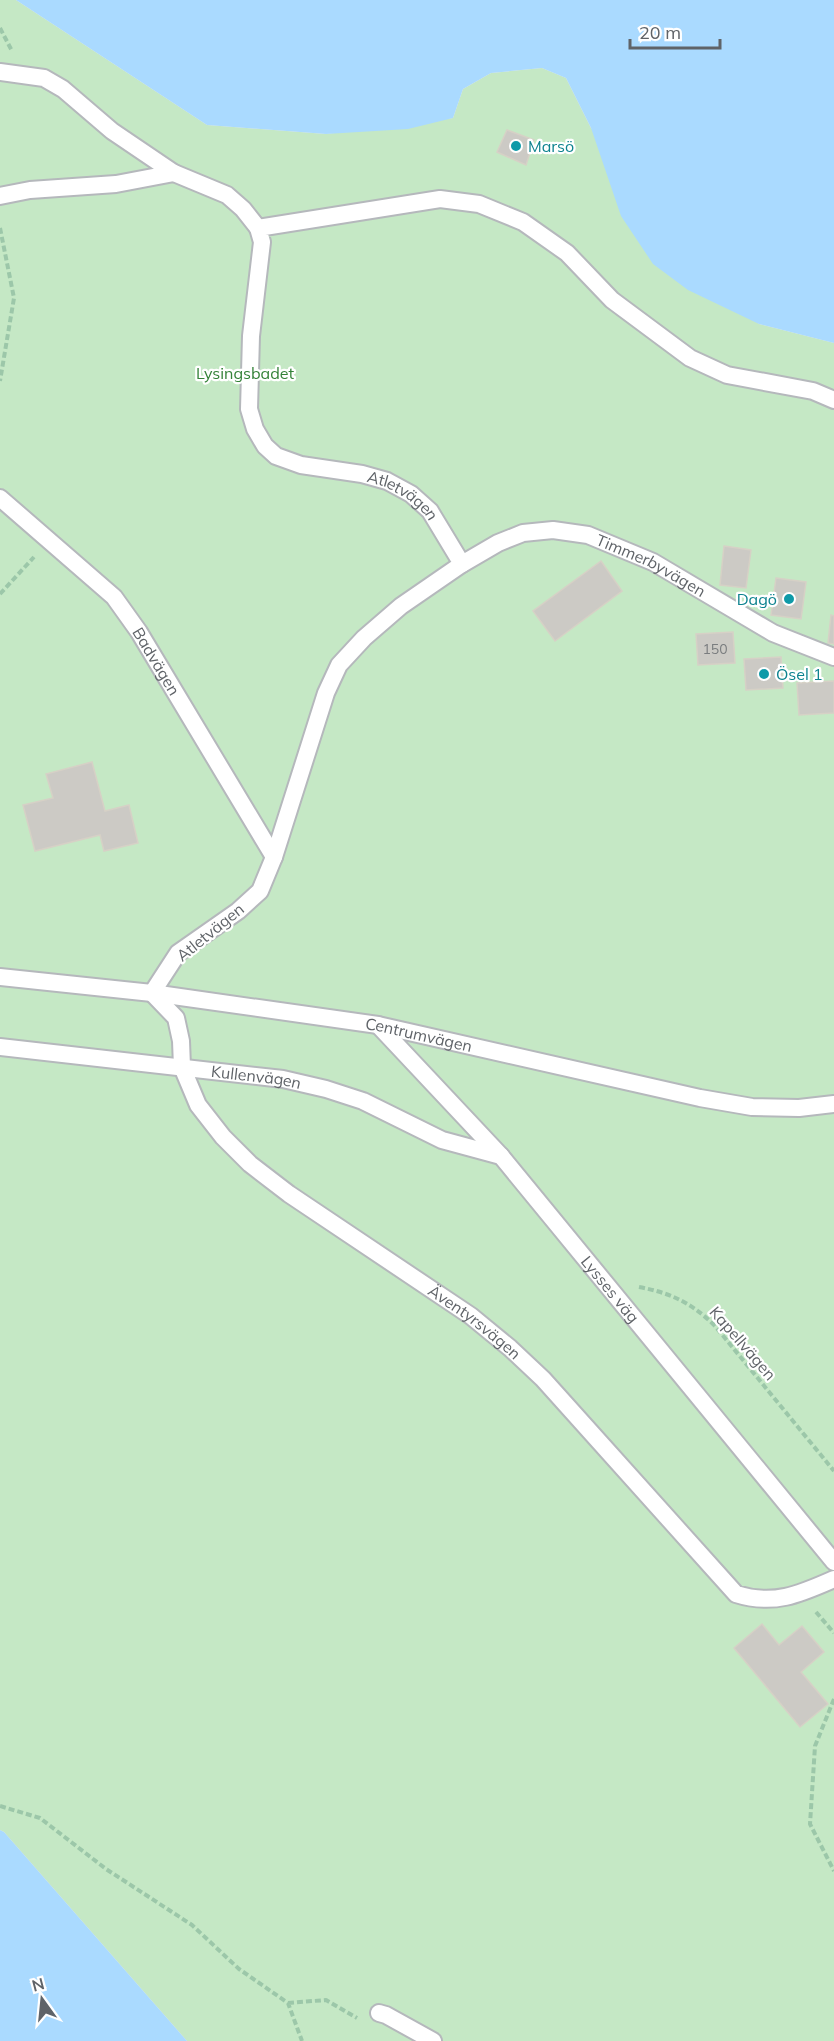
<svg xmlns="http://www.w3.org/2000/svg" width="834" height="2041" viewBox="0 0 834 2041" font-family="Mulish,sans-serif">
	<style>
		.green { fill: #c5e8c5 }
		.water { fill: #aadaff }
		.building { fill: #cccac5; stroke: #d6d1c6; stroke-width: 1.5 }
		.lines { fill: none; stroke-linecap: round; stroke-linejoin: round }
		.service-casing { stroke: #b5b8bc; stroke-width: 20 }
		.path { stroke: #9cc7a9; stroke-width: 4; stroke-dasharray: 6 3; stroke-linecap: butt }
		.service { stroke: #fff; stroke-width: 16 }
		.culture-dot { fill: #0f9aa8; stroke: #fff; stroke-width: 2 }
		.labels { text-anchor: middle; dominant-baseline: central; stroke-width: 4.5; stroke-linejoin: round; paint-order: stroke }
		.number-label { font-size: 14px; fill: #7a7d7f }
		.culture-label { font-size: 16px; fill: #0d838f; stroke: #fff; text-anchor: start }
		.park-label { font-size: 16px; fill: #348238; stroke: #fff }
		.street-label { font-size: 16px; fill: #5f6368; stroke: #fff }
	</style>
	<rect width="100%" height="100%" fill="#f1efe8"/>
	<path class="green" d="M0,0H16L207,125L326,134L453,118L463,89L491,73L542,68L566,78L591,128L759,324L834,343V2041H187L4,1832L0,1830Z"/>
	<path class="water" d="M16,0H834V343L759,324L688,290L653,264L621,216L591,128L566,78L542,68L491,73L463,89L453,118L408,129L326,134L207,125Z
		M0,1830L4,1832L187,2041H0Z"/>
	<path class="building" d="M507,130L534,140L526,165L497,152Z
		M724,546L751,550L746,588L720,585Z
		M601,561L622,591L555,641L533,611Z
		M776,578L806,582L801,619L771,615Z
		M831,615L834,616V644L828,643Z
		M733,632L735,663L698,665L696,634Z
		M781,657L783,688L746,690L744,659Z
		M834,681V713L799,715L797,683Z
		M92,762L105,811L129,805L138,843L104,851L100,835L35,851L23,805L53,798L46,774Z
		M762,1624L779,1645L802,1626L824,1652L801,1672L828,1704L800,1727L734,1648Z"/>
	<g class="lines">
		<g class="service-casing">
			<g id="service">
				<path d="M0,72L44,78L63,89L112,131L174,173L227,195L243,209L258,228"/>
				<path d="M0,196L30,190L116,184L174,173"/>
				<path id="s1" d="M834,400L813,391L727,375L690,358L612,300L567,253L523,222L479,204L440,199L258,228L262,242L251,336L249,409L255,429L265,446L276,456L301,465L362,474L387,481L411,494L430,511L462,564L401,606L364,638L339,665L326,693L274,857L260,891L238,911L178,953L152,993L176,1018L181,1041L182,1067L198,1105L223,1137L250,1164L289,1194L471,1316L510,1348L543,1379L736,1594C774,1606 800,1594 834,1579"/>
				<path id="s2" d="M0,498L114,597L139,632L274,857"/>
				<path id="s3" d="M462,564L498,543L523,533L553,530L588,535L653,562L773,633L834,657"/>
				<path id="s4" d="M0,977L152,993L378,1025L700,1098L752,1107L799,1108L834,1104"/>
				<path id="s5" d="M378,1025L501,1156L834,1562"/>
				<path id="s6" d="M0,1047L283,1079L326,1089L363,1101L442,1140L501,1156"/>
				<path d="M379,2013L386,2015L433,2041"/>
			</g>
		</g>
		<path class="path" d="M0,28L12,51
			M0,228L14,298L0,381
			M0,594L34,557
			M639,1287C671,1293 692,1303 715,1326L834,1471
			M816,1612L834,1633
			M834,1699L815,1746L810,1824L834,1871
			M0,1806L40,1818L106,1869L192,1925L239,1969L288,2003L302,2041
			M288,2003L326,2000L357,2018"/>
		<use href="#service" class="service"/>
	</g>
	<g class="culture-dot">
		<circle cx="516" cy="146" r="6"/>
		<circle cx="789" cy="599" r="6"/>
		<circle cx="764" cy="674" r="6"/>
	</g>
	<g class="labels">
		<g class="number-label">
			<text x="715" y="649">150</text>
		</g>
		<g class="culture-label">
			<text x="528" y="146">Marsö</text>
			<text x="777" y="599" text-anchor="end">Dagö</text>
			<text x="776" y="674">Ösel 1</text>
		</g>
		<g class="park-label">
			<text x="245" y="373">Lysingsbadet</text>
		</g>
		<g class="street-label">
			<text stroke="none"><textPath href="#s1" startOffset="1011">Atletvägen</textPath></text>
			<text stroke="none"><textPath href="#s3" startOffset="204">Timmerbyvägen</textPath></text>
			<text stroke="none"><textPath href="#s2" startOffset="228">Badvägen</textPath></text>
			<text transform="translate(210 932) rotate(-39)">Atletvägen</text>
			<text stroke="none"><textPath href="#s4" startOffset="423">Centrumvägen</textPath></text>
			<text stroke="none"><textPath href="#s6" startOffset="258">Kullenvägen</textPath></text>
			<text stroke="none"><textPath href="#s5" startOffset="352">Lysses väg</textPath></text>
			<text stroke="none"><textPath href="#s1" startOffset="2134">Äventyrsvägen</textPath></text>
			<text transform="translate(743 1343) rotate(49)">Kapellvägen</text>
		</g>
	</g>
	<g transform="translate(42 1999) rotate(345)" stroke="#ffffff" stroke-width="4.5" paint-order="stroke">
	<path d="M0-4.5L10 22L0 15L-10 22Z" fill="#5f6368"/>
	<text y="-9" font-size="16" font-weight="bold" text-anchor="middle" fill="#5f6368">N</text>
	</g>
	<path d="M630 39v9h90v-9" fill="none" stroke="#5f6368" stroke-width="3"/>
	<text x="639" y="39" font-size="18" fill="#5f6368" stroke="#ffffff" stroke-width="4.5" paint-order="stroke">20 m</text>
</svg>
